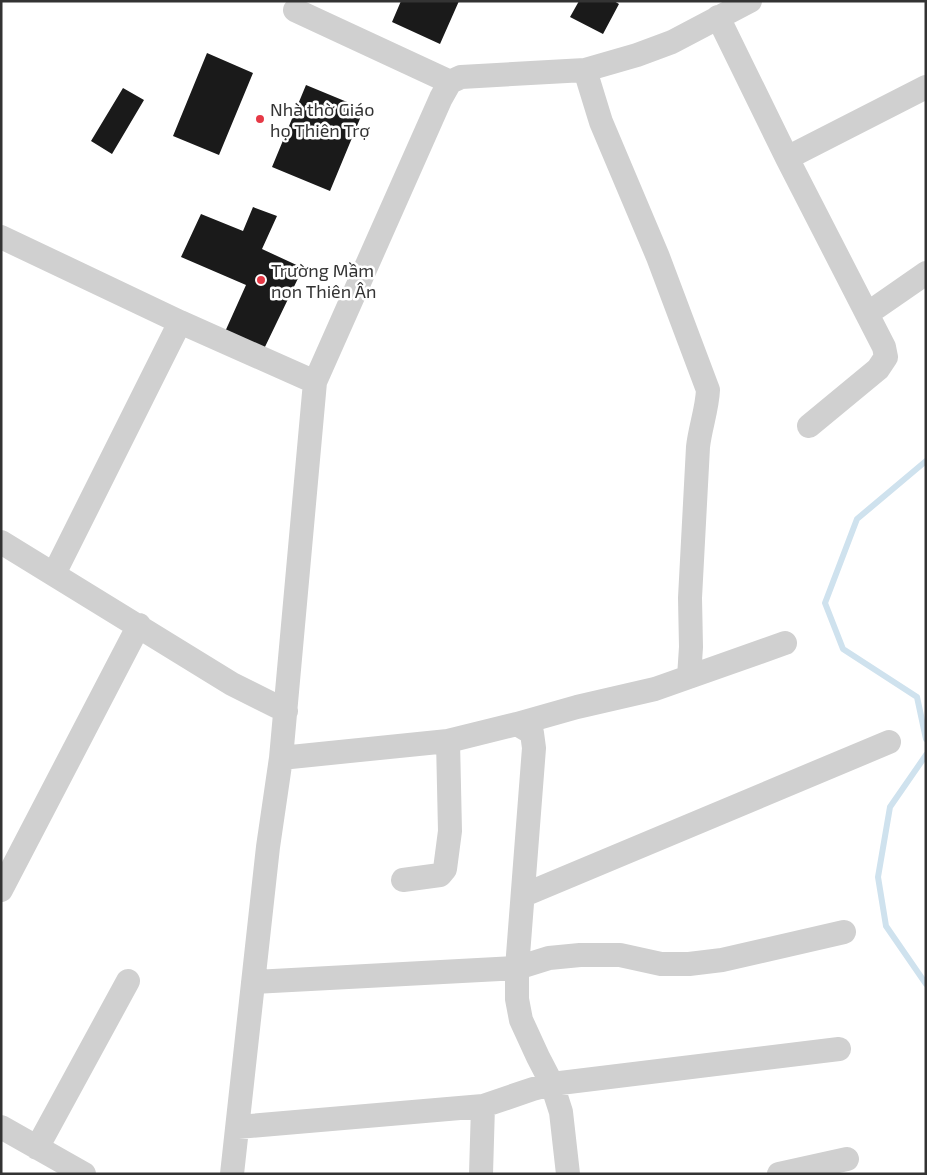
<svg xmlns="http://www.w3.org/2000/svg" width="927" height="1175" viewBox="0 0 927 1175" font-family="'Exo 2',sans-serif">
	<style>
		.lines { fill: none; stroke-linecap: round; stroke-linejoin: round }
		.stream { stroke: #cfe2ee; stroke-width: 6 }
		.building { fill: #1a1a1a }
		.minor { stroke: #d0d0d0; stroke-width: 24 }
		.poi-dot { fill: #e63946; stroke: #fff; stroke-width: 2 }
		.labels { text-anchor: middle; dominant-baseline: central; stroke-width: 5; stroke-linejoin: round; paint-order: stroke }
		.poi-label { font-size: 18px; fill: #333; stroke: #fff; text-anchor: start }
	</style>
	<rect width="100%" height="100%" fill="#fff"/>
	<g class="lines">
		<path class="stream" d="M926,461L857,519L825,603L843,649L917,697L926,739
			M926,755L890,807L878,877L886,926L926,984"/>
	</g>
	<path class="building" d="M401,1H459L440,44L392,22Z
		M579,1H614L619,4L603,34L570,17Z
		M207,53L253,73L219,155L173,136Z
		M306,85L364,109L330,191L272,167Z
		M123,88L144,100L112,154L91,141Z
		M253,207L277,216L262,249L303,268L263,351L224,334L246,285L181,257L201,214L243,231Z"/>
	<g class="lines">
		<path class="minor" d="M295,10L450,82
			M718,17L787,158L884,347L886,357L878,369L809,426
			M787,158L926,87
			M1,237L180,322L315,382
			M867,314L926,273
			M1,542L232,684L286,711
			M54,574L180,322
			M689,677L785,643
			M517,724L577,707L655,689L689,677L691,647L690,598L698,447C700,428 707,410 708,390L658,257L601,122L585,70
			M281,758L448,741L517,724L532,733L534,748L517,968V999L521,1020L538,1057L552,1084L561,1112L568,1174
			M403,880L440,875L445,869L450,831L448,741
			M1,890L139,625
			M524,895L889,742
			M253,982L517,968L549,958L580,955H620L661,964H689L722,960L844,932
			M1,1127L84,1174
			M238,1127L483,1106L533,1089L552,1084L839,1049
			M37,1148L128,981
			M232,1174L268,847L281,758L315,382L441,98L450,82L461,77L585,70L637,55L672,42L750,1
			M481,1174L483,1106
			M779,1174L847,1159"/>
	</g>
	<g class="poi-dot">
		<circle cx="260" cy="119" r="5"/>
		<circle cx="261" cy="280" r="5"/>
	</g>
	<g class="labels">
		<g class="poi-label">
			<text x="270" y="109">Nhà thờ Giáo<tspan x="270" dy="21">họ Thiên Trợ</tspan></text>
			<text x="271" y="270">Trường Mầm<tspan x="271" dy="21">non Thiên Ân</tspan></text>
		</g>
	</g>
	<rect width="927" height="1175" fill="none" stroke="#333333" stroke-width="5"/>
</svg>
